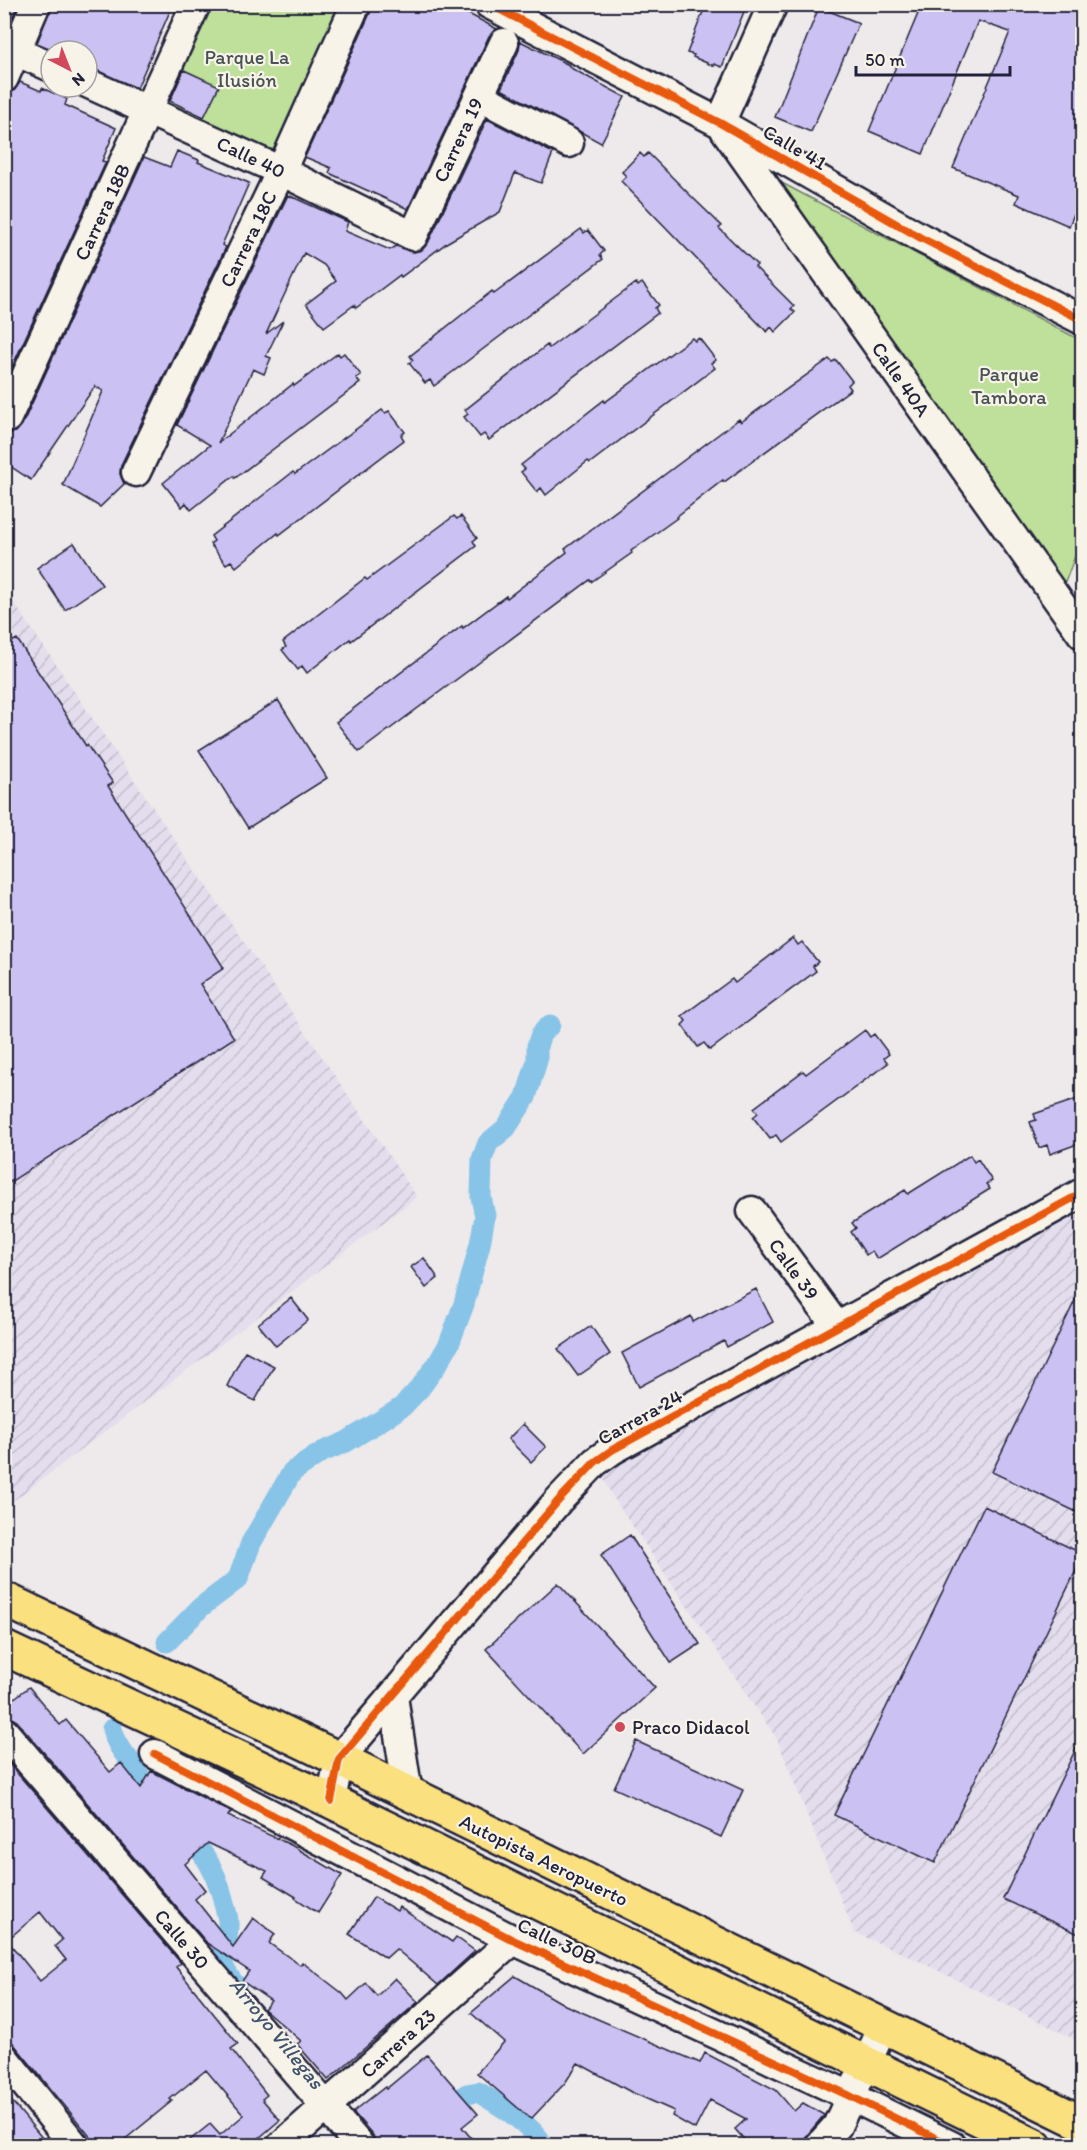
<svg xmlns="http://www.w3.org/2000/svg" width="1087" height="2150" viewBox="0 0 1087 2150" font-family="Itim,sans-serif">
	<style>
		.industrial { fill: url(#industrial-furrows) }
		.park { fill: #bee09a; stroke: #70816a; stroke-width: 1.5 }
		.lines { fill: none; stroke-linecap: round; stroke-linejoin: round }
		.canal { stroke: #88c4e8; stroke-width: 21 }
		.building { fill: #ccc1f3; stroke: #22223b; stroke-width: 1.5; fill-rule: evenodd }
		.minor-casing { stroke: #22223b; stroke-width: 33 }
		.highway-casing { stroke: #22223b; stroke-width: 38 }
		.minor { stroke: #f7f3e8; stroke-width: 28 }
		.highway { stroke: #fbe080; stroke-width: 33 }
		.cycleway-casing { stroke: #f7f3e8; stroke-width: 11 }
		.cycleway { stroke: #e8590c; stroke-width: 8 }
		.poi-dot { fill: #d1495b; stroke: #f7f3e8; stroke-width: 2 }
		.labels { text-anchor: middle; dominant-baseline: central; stroke-width: 4.5; stroke-linejoin: round; paint-order: stroke }
		.park-label { font-size: 20px; fill: #495253; stroke: #f7f3e8 }
		.street-label { font-size: 20px; fill: #22223b; stroke: #f7f3e8 }
		.poi-label { font-size: 20px; fill: #22223b; stroke: #f7f3e8; text-anchor: start }
		.water-label { font-size: 21px; font-style: italic; fill: #41536f; stroke: #f7f3e8 }
	</style>
	<defs>
		<pattern id="industrial-furrows" width="10" height="10" patternUnits="userSpaceOnUse" patternTransform="scale(1.5)"><rect width="10" height="10" fill="#e4dded"/><path d="M-1 1l2-2M0 10L10 0M9 11l2-2" fill="none" stroke="#c3bdcc"/></pattern>
	</defs>
	<rect width="100%" height="100%" fill="#eee9ea"/>
	<filter id="ink" filterUnits="userSpaceOnUse"><feTurbulence type="fractalNoise" baseFrequency=".0167" numOctaves="2"/><feDisplacementMap in="SourceGraphic" scale="12" xChannelSelector="R" yChannelSelector="G"/><feConvolveMatrix kernelMatrix="1 2 1 2 8 2 1 2 1" color-interpolation-filters="sRGB"/></filter>
	<g filter="url(#ink)">
		<path class="industrial" d="M4,588L417,1197L5,1507H4Z
			M1082,1207V2043L917,1960L854,1932L777,1739L613,1497L601,1473L880,1316Z"/>
		<path class="park" d="M207,5H348L277,154L162,100Z
			M780,182L1082,341V538L1064,585L827,260Z"/>
		<g class="lines">
			<path class="canal" d="M167,1642L201,1607L238,1579L251,1543L292,1472L322,1452L346,1442L377,1423L402,1407L420,1388L438,1363L449,1344L464,1304L480,1244L485,1216L481,1197L482,1159L488,1143L506,1128L526,1097L537,1061V1046L541,1034L550,1025
				M112,1729C117,1748 126,1754 136,1770C143,1783 149,1796 160,1807
				M181,1829C204,1852 215,1868 223,1899C224,1906 228,1914 228,1922C230,1956 208,1950 236,1986
				M403,2146L467,2094L478,2092C501,2106 529,2122 544,2146"/>
		</g>
		<path class="building" d="M4,4H18L7,30L4,29Z
			M52,4H173L137,88L87,67V51H56L37,43Z
			M372,4H450L497,29L489,36L408,209L329,173L331,168L305,157L371,11Z
			M706,4H747L722,67L714,64V66L693,57L694,55L687,53Z
			M922,4H1083V192L1069,226L1016,203L1019,195L953,168L1010,32L978,21L923,154L869,131Z
			M819,7L859,23L811,132L775,117Z
			M520,41L569,65V67L625,97L601,143L501,89L519,50Z
			M184,70L219,86L204,117L170,101Z
			M20,82L41,91L42,88L67,99L65,105L116,128L102,161L106,162L6,380L4,379V94L14,91Z
			M487,119L553,153L541,183L515,173L500,212L448,242L401,277L400,275L356,308L354,305L324,327L306,304L336,281L324,265L304,253L266,334L283,321L266,356L271,358L264,374L253,369L218,443L293,384L294,386L338,353L340,356L344,353L361,375L356,378L360,383L235,478L234,476L191,510L186,503L182,507L163,483L210,445L177,425L288,195L348,222L345,231L390,250L396,246L414,252L422,250L428,243Z
			M177,151L199,160L198,162L249,183L222,245L226,247L121,465L120,474L124,484L100,507L63,485L103,391L95,386L31,480L4,462V434L16,432L22,425L144,157L170,167Z
			M640,153L644,157L648,153L693,198L722,226L719,228L757,265L755,267L794,306L791,309L795,312L775,332L771,327L767,332L621,181L626,176L622,172Z
			M581,229L584,233L588,230L604,251L600,255L603,259L434,386L430,380L425,383L409,363L413,360L410,356L492,291L494,294Z
			M636,283L638,286L642,283L659,305L655,308L658,313L489,440L484,434L480,437L464,417L468,414L465,410L547,345L549,348Z
			M692,338L695,341L699,338L716,360L711,363L715,368L590,463L588,461L546,495L541,488L537,492L521,472L525,469L521,465L604,400L605,402Z
			M829,359L832,362L836,360L852,381L848,385L851,389L724,482L723,480L676,517L677,518L631,551L632,553L591,582L590,580L359,752L336,722L462,626L463,628L506,596L507,598L567,552L565,549L739,419L741,422Z
			M382,410L385,413L389,411L405,432L401,435L404,440L279,535L278,533L236,567L231,561L226,564L210,544L214,541L211,536L293,472L295,474Z
			M454,516L457,519L461,516L477,538L473,541L476,546L351,641L350,639L307,673L302,666L298,670L282,650L286,647L283,642L365,578L367,580Z
			M74,543L102,585L65,610L37,568Z
			M17,639L86,746L87,745L113,783L108,786L224,968L200,984L234,1038L4,1186V646Z
			M278,700L327,778L248,828L199,750Z
			M793,938L798,945L802,942L818,962L813,966L816,971L710,1050L704,1043L698,1047L682,1025L686,1021L682,1016L732,979L735,983Z
			M865,1030L870,1037L874,1034L889,1054L884,1058L888,1063L781,1142L776,1135L770,1139L753,1117L758,1113L754,1108L803,1071L806,1074Z
			M1083,1097V1142L1050,1154L1047,1145L1039,1148L1030,1122L1036,1120L1034,1114Z
			M970,1155L974,1162L978,1159L992,1181L986,1184L990,1189L877,1259L872,1251L866,1255L851,1232L856,1228L852,1223L905,1190L908,1194Z
			M424,1258L438,1278L426,1288L411,1267Z
			M1083,1284V1515L992,1472Z
			M756,1289L773,1322L727,1347L724,1341L639,1387L622,1353L691,1316L693,1322Z
			M291,1298L308,1320L276,1346L258,1324Z
			M591,1326L610,1354L578,1376L558,1349Z
			M245,1351L274,1366L255,1401L227,1386Z
			M523,1424L546,1447L531,1462L508,1439Z
			M984,1506L1083,1554V1556L935,1863L834,1815Z
			M630,1535L700,1644L671,1663L601,1555Z
			M558,1583L655,1688L583,1754L486,1649Z
			M29,1687L60,1725L66,1720L110,1772L121,1763L141,1788L151,1771L229,1811L231,1812L228,1816L291,1845L342,1875L318,1913L295,1898L296,1897L263,1877L267,1871L208,1843L185,1864L205,1890L195,1899L233,1947L253,1918L275,1934L269,1943L300,1965L302,1962L342,1993L348,2000L366,1983L377,1996L395,1978L418,2002L328,2080L297,2044L301,2041L264,2009L271,2001L242,1981L249,1971L207,1943L17,1721L10,1717L4,1716V1706Z
			M1083,1734V1936L1003,1899Z
			M636,1741L743,1790L721,1837L614,1788Z
			M4,1758L181,1963L176,1967L238,2044L231,2049L267,2095L262,2099L280,2120L251,2145H184L210,2124L220,2135L244,2115L206,2070L170,2099L172,2101L118,2145H97L4,2032ZM40,1912L62,1940L55,1946L66,1960L40,1981L7,1940Z
			M374,1897L397,1911L399,1907L452,1942L456,1937L475,1951L438,1985L396,1949L386,1958L349,1934Z
			M515,1976L565,2005L700,2063L705,2053L776,2090L794,2111L803,2103L824,2115L799,2145H749L735,2129L746,2119L710,2100L695,2129L672,2116L674,2111L631,2092L578,2063L565,2083L531,2119L477,2073L504,2042L471,2013Z
			M427,2055L478,2114L462,2127L477,2145H376L373,2135L353,2112L385,2087L386,2089Z
			M4,2092L24,2116L48,2145H4Z"/>
		<g class="lines">
			<g class="minor-casing">
				<path id="minor" d="M489,4L720,123L921,238L1082,320
					M4,46L51,67
					M4,78L36,4
					M87,83L281,171L413,236L504,43
					M479,96L569,143
					M720,123L773,4
					M725,130L1082,634
					M7,418L196,4
					M136,472L281,171L356,4
					M752,1211L837,1327
					M393,1696L408,1794
					M4,1732L360,2146
					M155,1754L513,1940L850,2096L952,2146
					M331,1801L339,1759L558,1501L595,1462L612,1450L1082,1193
					M4,2058L75,2146
					M281,2146L513,1940
					M819,2146L837,2126L883,2027"/>
			</g>
			<g class="highway-casing">
				<path id="highway" d="M4,1599L339,1759L1082,2123
					M4,1648L331,1801L1035,2146"/>
			</g>
			<use href="#minor" class="minor"/>
			<use href="#highway" class="highway"/>
			<g class="cycleway-casing">
				<path id="cycleway" d="M489,4L720,123L921,238L1082,320
					M155,1754L513,1940L850,2096L952,2146
					M331,1801L339,1759L558,1501L595,1462L612,1450L1082,1193"/>
			</g>
			<use href="#cycleway" class="cycleway"/>
		</g>
	</g>
	<circle class="poi-dot" cx="620" cy="1727" r="6"/>
	<g class="labels">
		<g class="park-label">
			<text x="247" y="57">Parque La<tspan x="247" dy="23">Ilusión</tspan></text>
			<text x="1009" y="374">Parque<tspan x="1009" dy="23">Tambora</tspan></text>
		</g>
		<g class="street-label">
			<text transform="translate(458 140) rotate(-65)">Carrera 19</text>
			<text transform="translate(795 147) rotate(30)">Calle 41</text>
			<text transform="translate(251 157) rotate(25)">Calle 40</text>
			<text transform="translate(102 212) rotate(-65)">Carrera 18B</text>
			<text transform="translate(248 239) rotate(-64)">Carrera 18C</text>
			<text transform="translate(901 379) rotate(55)">Calle 40A</text>
			<text transform="translate(794 1269) rotate(54)">Calle 39</text>
			<text transform="translate(640 1417) rotate(-29)">Carrera 24</text>
			<text transform="translate(544 1860) rotate(26)">Autopista Aeropuerto</text>
			<text transform="translate(182 1939) rotate(49)">Calle 30</text>
			<text transform="translate(557 1941) rotate(25)">Calle 30B</text>
			<text transform="translate(398 2043) rotate(-42)">Carrera 23</text>
		</g>
		<g class="poi-label">
			<text x="632" y="1727">Praco Didacol</text>
		</g>
		<g class="water-label">
			<text transform="translate(277 2033) rotate(51)">Arroyo Villegas</text>
		</g>
	</g>
	<rect width="1087" height="2150" fill="none" stroke="#f7f3e8" stroke-width="24"/>
	<rect x="12" y="12" width="1063" height="2126" fill="none" stroke="#22223b" stroke-width="2" filter="url(#ink)"/>
	<g transform="translate(69 69) rotate(138)"><circle r="28" fill="#f7f3e8" stroke="#a29fa3" stroke-width="1.5"/>
	<path d="M0-4.5L10 22L0 15L-10 22Z" fill="#d1495b"/>
	<text y="-9" font-size="16" font-weight="bold" text-anchor="middle" fill="#22223b">N</text>
	</g>
	<path d="M856 66v9h154v-9" fill="none" stroke="#22223b" stroke-width="3"/>
	<text x="865" y="66" font-size="18" fill="#22223b" stroke="#f7f3e8" stroke-width="4.5" paint-order="stroke">50 m</text>
</svg>
